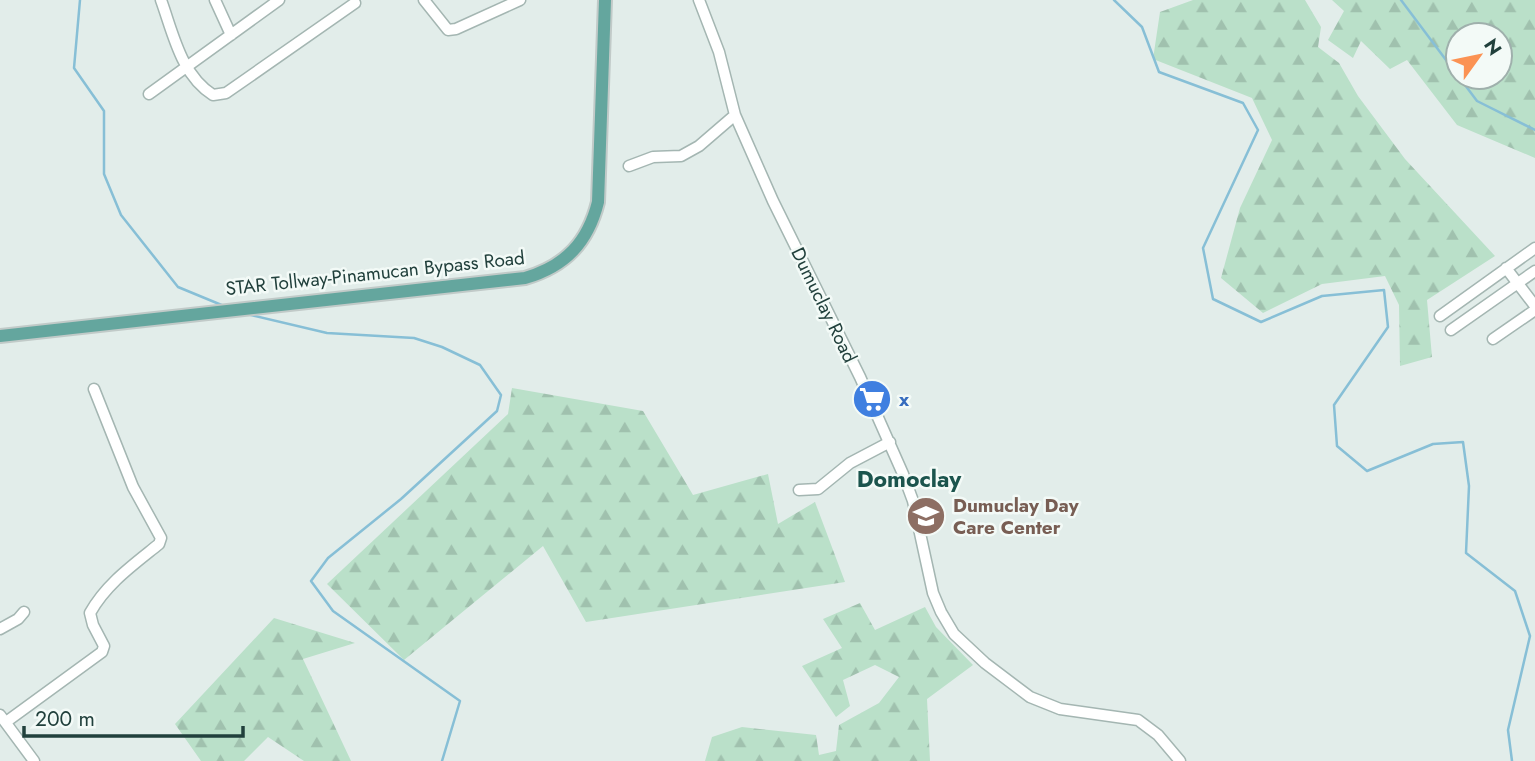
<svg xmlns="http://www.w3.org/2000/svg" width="1535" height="761" viewBox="0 0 1535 761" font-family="Jost,sans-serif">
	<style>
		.forest { fill: url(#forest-firs); fill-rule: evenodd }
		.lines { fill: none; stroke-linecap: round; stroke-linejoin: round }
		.stream { stroke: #87bfd6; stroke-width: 2.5 }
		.minor-casing { stroke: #a4b6b2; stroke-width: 13 }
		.major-casing { stroke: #c1cac8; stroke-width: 16 }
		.minor { stroke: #fff; stroke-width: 10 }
		.major { stroke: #64a69e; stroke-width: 12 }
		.labels { text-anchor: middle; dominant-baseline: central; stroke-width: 5; stroke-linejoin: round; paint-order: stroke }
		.street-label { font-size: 19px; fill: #21403c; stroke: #f3faf7 }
		.shop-label { font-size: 19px; font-weight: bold; fill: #366cbe; stroke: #f3faf7; text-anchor: start }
		.education-label { font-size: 19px; font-weight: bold; fill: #785e54; stroke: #f3faf7; text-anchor: start }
		.quarter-label { font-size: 23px; font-weight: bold; fill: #1b544d; stroke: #f3faf7 }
	</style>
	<defs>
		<pattern id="forest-firs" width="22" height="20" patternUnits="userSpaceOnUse" patternTransform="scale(1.75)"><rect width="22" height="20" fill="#bae0c9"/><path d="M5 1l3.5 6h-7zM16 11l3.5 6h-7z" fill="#a0c1ae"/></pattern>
	</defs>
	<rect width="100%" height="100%" fill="#e2edea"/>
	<path class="forest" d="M1193,0H1305L1321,27L1318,47L1339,63L1358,96L1405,159L1495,256L1427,300L1432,357L1400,366L1399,305L1385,276L1322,284L1263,313L1221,278L1240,208L1272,140L1252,98L1153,59L1160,12Z
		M1332,0H1535V158L1457,125L1407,60L1390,69L1361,41L1353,58L1328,40L1344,11ZM1458,35H1500V77H1458Z
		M512,388L643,411L693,495L768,474L778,524L815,502L845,582L586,622L543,546L404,660L327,584L508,414Z
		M860,603L875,630L925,607L936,627L973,665L927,699L930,761H705L712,737L742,727L816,735L819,755L836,751L839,725L879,703L899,677L875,665L843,680L850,706L836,717L802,666L842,648L823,619Z
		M274,618L355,643L303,659L351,761H304L268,737L244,761H201L175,724Z"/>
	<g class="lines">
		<path class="stream" d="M80,0L74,68L104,111V174L121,215L178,287L224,306
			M1114,0L1142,27L1159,72L1243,103L1258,130L1203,248L1213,299L1261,322L1322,296L1384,290L1388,327L1334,405L1337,446L1367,471L1433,444L1463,442L1469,486L1466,553L1515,591L1530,636L1508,730L1512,761
			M1401,0L1458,76
			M1459,77L1477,101L1535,130
			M247,314L327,333L414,338L442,347L480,365L501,395L497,411L401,499L328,558L311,581L333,611L460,701L442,761"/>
		<g class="minor-casing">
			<path id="minor" d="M161,0C173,33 181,75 213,95L226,93L355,3
				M215,0L231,35
				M424,0L448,30L456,29L520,0
				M699,0L719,52L735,115L773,201L860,377L903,474L913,501L933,593L941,612L954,634L985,663L1030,697L1060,709L1138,720L1158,735L1180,761
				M149,94L279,0
				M629,166L653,157L681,156L699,146L735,115
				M1506,268L1535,306
				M1440,316L1535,248
				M1451,330L1535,271
				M1493,339L1535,310
				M799,490L818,489L850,463L890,442
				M0,629L18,619L24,612
				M0,715L34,761
				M6,722L102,652L104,646L93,625L90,613C106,584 133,565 159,544L161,538L133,487L94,389"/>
		</g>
		<g class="major-casing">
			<path id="major" d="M0,336L525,278C566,266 588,242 598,202L605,0"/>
		</g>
		<use href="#minor" class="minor"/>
		<use href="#major" class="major"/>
	</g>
	<defs>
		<g id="supermarket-disc" transform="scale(2.0125)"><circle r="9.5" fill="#3f7fe0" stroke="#f3faf7"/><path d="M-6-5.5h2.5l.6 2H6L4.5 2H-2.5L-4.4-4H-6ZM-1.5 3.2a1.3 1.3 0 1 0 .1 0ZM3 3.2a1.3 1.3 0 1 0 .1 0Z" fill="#fff"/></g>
		<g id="school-disc" transform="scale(2.0125)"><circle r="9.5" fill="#8d6e63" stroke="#f3faf7"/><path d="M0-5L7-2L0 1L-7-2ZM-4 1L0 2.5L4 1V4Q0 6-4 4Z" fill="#fff"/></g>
	</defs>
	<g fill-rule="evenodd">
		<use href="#supermarket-disc" x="872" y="399"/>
		<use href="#school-disc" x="926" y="516"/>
	</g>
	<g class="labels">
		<g class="street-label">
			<text transform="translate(375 273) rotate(-6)">STAR Tollway-Pinamucan Bypass Road</text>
			<text transform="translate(824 305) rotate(64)">Dumuclay Road</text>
		</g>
		<g class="shop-label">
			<text x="899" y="399">x</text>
		</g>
		<g class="education-label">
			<text x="953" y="505">Dumuclay Day<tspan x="953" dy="22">Care Center</tspan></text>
		</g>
		<g class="quarter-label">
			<text x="909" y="479">Domoclay</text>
		</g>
	</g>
	<g transform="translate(1479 56) rotate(57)"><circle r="33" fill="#f3faf7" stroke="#9fb0ac" stroke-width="2"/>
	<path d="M0-5L12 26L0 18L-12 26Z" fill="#fb9253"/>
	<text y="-10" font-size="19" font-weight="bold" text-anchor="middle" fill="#21403c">N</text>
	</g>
	<path d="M24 726v10h219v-10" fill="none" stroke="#21403c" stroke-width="3.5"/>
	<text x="35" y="726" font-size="21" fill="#21403c" stroke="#f3faf7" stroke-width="5" paint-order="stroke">200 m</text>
</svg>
